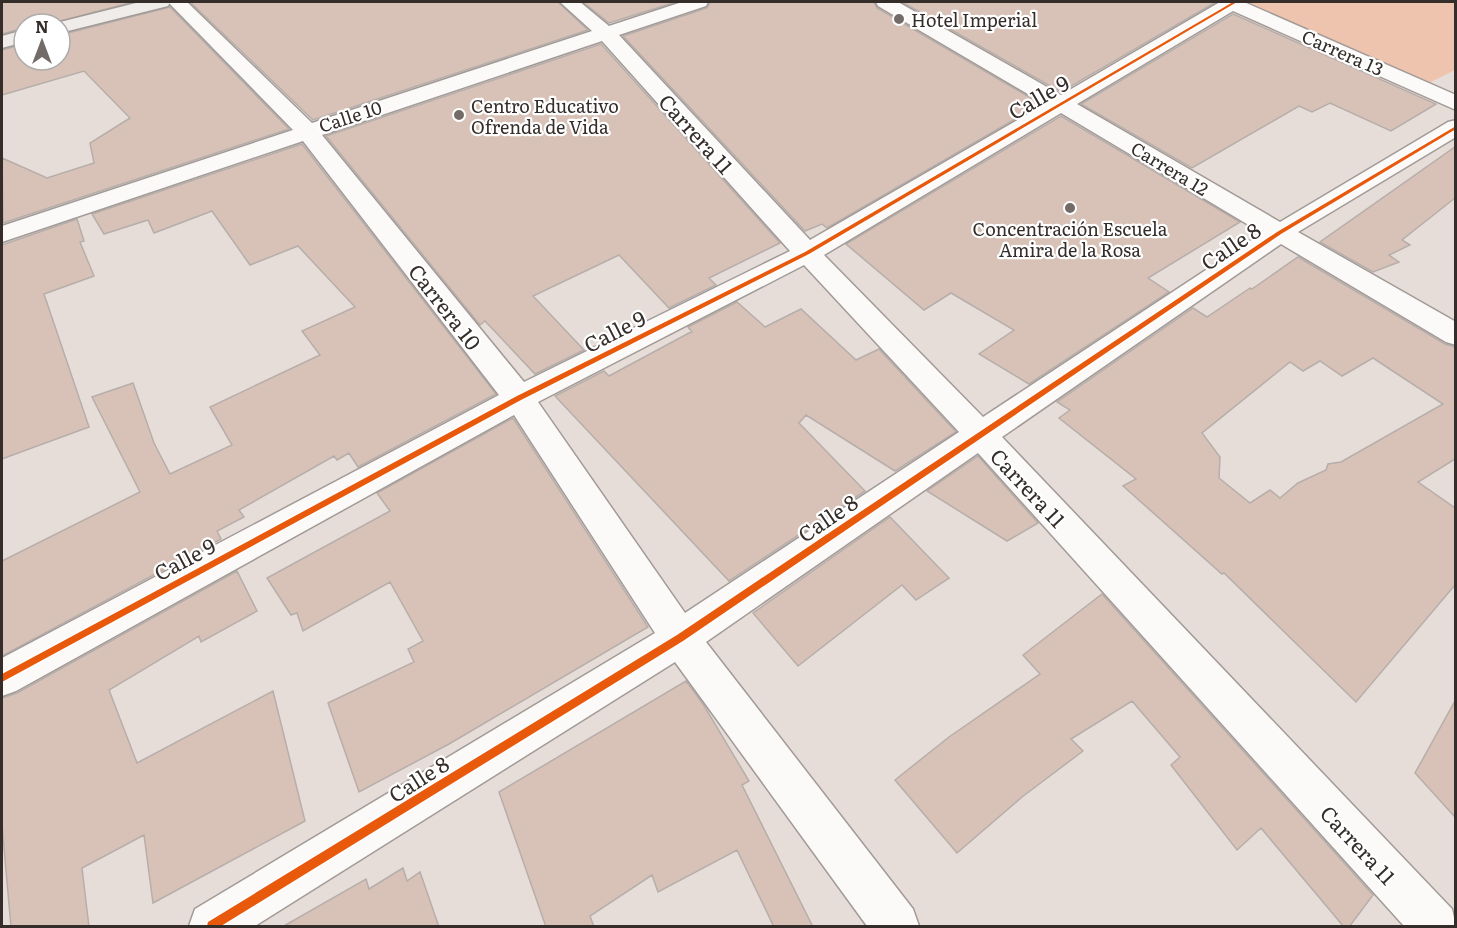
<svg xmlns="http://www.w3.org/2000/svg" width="1457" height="928" viewBox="0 0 1457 928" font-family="Literata,serif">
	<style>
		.green { fill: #efc4ae }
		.building { fill: #d8c2b7; stroke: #b6aeaa; stroke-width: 1.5; fill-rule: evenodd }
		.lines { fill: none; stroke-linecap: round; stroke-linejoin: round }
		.street-casing { stroke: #a29a96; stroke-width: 3 }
		.secondary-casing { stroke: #a29a96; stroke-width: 3 }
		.street { fill: #fbfaf9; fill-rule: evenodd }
		.secondary { fill: #f0ecea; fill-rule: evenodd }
		.cycleway-casing { stroke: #fff; stroke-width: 3 }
		.cycleway { fill: #e8590c; fill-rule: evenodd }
		.poi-dot { fill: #736b67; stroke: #fff; stroke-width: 2 }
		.labels { text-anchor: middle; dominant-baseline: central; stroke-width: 4.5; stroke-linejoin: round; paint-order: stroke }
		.far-poi-label { font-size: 18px; fill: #342d2a; stroke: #fff; text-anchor: start }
		.far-street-label { font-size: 18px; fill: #342d2a; stroke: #fff }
		.street-label { font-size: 21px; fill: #342d2a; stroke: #fff }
	</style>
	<rect width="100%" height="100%" fill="#e7ddd8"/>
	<path class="green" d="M1247,2H1455V70L1429,83Z"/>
	<path class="building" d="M2,2H133L50,24H24V28L2,34Z
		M190,2H558L588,30L313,120Z
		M583,2H676L609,23Z
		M710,2H874L877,8L1041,104L827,228L822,224L805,231L623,36L707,8Z
		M902,2H1216L1061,92Z
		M170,7L289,129L3,223L2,158L47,178L94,163L90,143L130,118L84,71L2,95V50L24,44V60H60V35Z
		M1233,14L1436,104L1391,131L1330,103L1312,112L1299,106L1192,168L1081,104Z
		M601,44L780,243L709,278L716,285L669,308L619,255L533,296L584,350L535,374L485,321L480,325L326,136Z
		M1061,116L1240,222L1148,278L1169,292L1029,384L979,354L1014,330L951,293L924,310L846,244Z
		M302,144L496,394L358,467L349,453L337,460L334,456L239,510L244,517L217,531L221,539L2,656V561L140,492L92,397L133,383L154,443L170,474L232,445L210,407L320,355L302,331L355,307L298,246L250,265L212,211L154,233L148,220L104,234L92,214Z
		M1455,147V198L1402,240L1410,245L1389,255L1399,262L1373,272L1320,242Z
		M77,219L84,241L80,242L94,276L44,294L89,427L2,459V245Z
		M1298,257L1445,344L1455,347V459L1418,482L1455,508V585L1356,702L1224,573L1222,574L1123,486L1136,479L1059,418L1070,410L1057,402L1193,308L1207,317L1250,288L1252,289ZM1373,358L1443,404L1341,462L1328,464L1326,470L1298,483L1280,498L1270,490L1250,503L1219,478L1220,457L1202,433L1290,362L1303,371L1320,361L1342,376Z
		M737,302L765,327L801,309L856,360L879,349L956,432L895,471L806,415L799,423L865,491L729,581L555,396L604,371L609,376L689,333L692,332L688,327Z
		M513,418L648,627L449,744L359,792L328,703L414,662L408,649L423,641L390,582L303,631L297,613L291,615L267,578L390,511L377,493Z
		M978,456L1038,523L1007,541L927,491Z
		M890,517L949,578L916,600L902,585L798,666L753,613Z
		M237,571L257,611L201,642L199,636L109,690L137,763L273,691L305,821L153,903L144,835L82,868L89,927H11L2,825V698L17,693Z
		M1102,594L1373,895L1349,927H1344L1261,828L1237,850L1171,765L1180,757L1132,701L1071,739L1083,751L1022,797L957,853L895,780L949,737L1040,674L1023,655Z
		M686,681L703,704L749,781L742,785L813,927H774L737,850L658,892L652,875L590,916L594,927H546L499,792Z
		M1455,701V817L1415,773Z
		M403,868L407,881L420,872L439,927H282L366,879L369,889Z"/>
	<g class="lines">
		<g class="street-casing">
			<path id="street" d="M168,2H187L312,123L592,31L560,2H580L609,26L682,2H708L706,6L619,35L810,240L1045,104L878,6L876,2H898L1061,95L1220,2H1244L1456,95V110L1233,11L1077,104L1280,222L1448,122L1456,120V137L1298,232L1456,322V345L1446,342L1281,244L1002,437L1452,909L1456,926H1404L978,453L706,642L913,909L919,926H867L675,662L255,926H189L195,909L655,633L514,415L16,691L2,696V658L499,395L303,141L2,242V226L293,130ZM602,41L790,251L524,382L322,135ZM1061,113L1262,233L983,417L824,255ZM804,265L959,432L685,613L538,402Z"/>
		</g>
		<g class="secondary-casing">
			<path id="secondary" d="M140,2H170L168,6L60,33V24H52Z
				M24,30V42L2,48V36Z"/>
		</g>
		<use href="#street" class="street"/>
		<use href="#secondary" class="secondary"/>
		<g class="cycleway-casing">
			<path id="cycleway" d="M1233,2H1237L809,254L521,400L2,682V674L517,396L805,252Z
				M1456,126V129L1281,234L683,641L221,926H207L208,922L677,635L1277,232Z"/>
		</g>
		<use href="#cycleway" class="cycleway"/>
	</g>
	<g class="poi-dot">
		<circle cx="899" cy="19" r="6"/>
		<circle cx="459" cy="115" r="6"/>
		<circle cx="1070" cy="208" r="6"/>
	</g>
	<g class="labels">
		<g class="far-poi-label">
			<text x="911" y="19">Hotel Imperial</text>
			<text x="471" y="105">Centro Educativo<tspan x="471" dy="21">Ofrenda de Vida</tspan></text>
			<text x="1070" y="228" text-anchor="middle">Concentración Escuela<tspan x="1070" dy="21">Amira de la Rosa</tspan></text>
		</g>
		<g class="far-street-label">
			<text transform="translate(1343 52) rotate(24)">Carrera 13</text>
			<text transform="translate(350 116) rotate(-18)">Calle 10</text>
			<text transform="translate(1170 168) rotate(31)">Carrera 12</text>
		</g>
		<g class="street-label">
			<text transform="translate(1038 96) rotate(-30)">Calle 9</text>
			<text transform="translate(697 133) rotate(48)">Carrera 11</text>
			<text transform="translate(1230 245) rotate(-34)">Calle 8</text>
			<text transform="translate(446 306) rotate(52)">Carrera 10</text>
			<text transform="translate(614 330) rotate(-27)">Calle 9</text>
			<text transform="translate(1029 487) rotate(47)">Carrera 11</text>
			<text transform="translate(827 517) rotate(-34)">Calle 8</text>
			<text transform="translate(184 558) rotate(-28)">Calle 9</text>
			<text transform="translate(418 778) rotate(-32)">Calle 8</text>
			<text transform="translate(1359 844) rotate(47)">Carrera 11</text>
		</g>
	</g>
	<rect width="1457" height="928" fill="none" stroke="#342d2a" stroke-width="6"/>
	<g transform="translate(42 42)"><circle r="28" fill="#ffffff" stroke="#aeabaa" stroke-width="1.5"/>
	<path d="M0-4.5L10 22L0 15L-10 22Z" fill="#736b67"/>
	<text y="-9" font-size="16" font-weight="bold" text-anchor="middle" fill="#342d2a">N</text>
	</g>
</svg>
